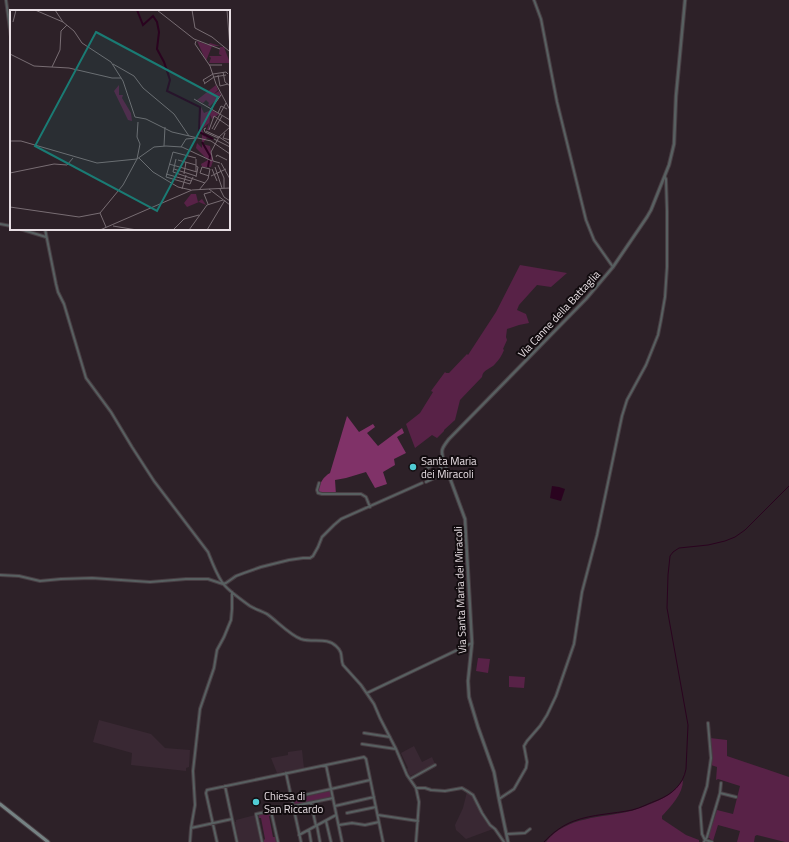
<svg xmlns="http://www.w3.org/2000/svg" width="789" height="842" viewBox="0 0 789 842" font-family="'Titillium Web',sans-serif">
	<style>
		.built { fill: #392833 }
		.green { fill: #582247 }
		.forest { fill: #803268 }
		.water { fill: #2a031f }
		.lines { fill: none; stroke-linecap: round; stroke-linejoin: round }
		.stream { stroke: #2a031f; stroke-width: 1 }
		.minor-casing { stroke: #473c42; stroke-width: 4 }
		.tertiary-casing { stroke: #473c42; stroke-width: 4.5 }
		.secondary-casing { stroke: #473c42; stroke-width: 5 }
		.minor { stroke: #586061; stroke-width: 2 }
		.tertiary { stroke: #586061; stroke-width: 2.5 }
		.secondary { stroke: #758283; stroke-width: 3 }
		.poi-dot { fill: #51ccd4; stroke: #120c0f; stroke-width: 1.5 }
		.labels { text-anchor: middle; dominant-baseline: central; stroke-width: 4; stroke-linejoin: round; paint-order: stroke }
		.street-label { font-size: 11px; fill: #e8dfe4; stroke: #120c0f }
		.poi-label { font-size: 11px; fill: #e8dfe4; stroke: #120c0f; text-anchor: start }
		.inset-river { fill: none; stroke: #2a031f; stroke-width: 2 }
		.inset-road { fill: none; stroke: #786d73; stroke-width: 1 }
		.view { fill: #1a7b74; fill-opacity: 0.15; stroke: #1a7b74; stroke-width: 2 }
		.inset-edge { fill: none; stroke: #e8dfe4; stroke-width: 2 }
	</style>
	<rect width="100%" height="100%" fill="#2d2128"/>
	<path class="built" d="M99,720L151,734L165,748L190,750L189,767L186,768V771L131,765L132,753L93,742Z
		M414,746L422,762L432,757L435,764L410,776L407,769L408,768L401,753Z
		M302,750L304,768L277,773L271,758L288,755V752Z
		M467,792L473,796L482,815L493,829L466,839L456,830L455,825L463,808Z
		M255,815L260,842H239L235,822H236V820Z"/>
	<path class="green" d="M520,265L567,273L551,287L537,285L519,305L517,310L526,314L529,323L519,325L507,329L506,337L507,340L503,349L504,350C502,355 499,360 495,364C491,369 483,369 482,377L460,400L455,420L444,430V431L437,438L432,435L415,448L406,424L420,413L433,392L431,391L445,372L446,373H449L467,354L468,355L496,312Z
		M478,658L490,659L488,673L476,671Z
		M509,676L525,677L524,688L509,687Z
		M710,738L727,740V756L789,777V842H785L757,835L755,836L754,842H737L740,831L718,825L713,841L708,837L717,810L733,814L740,786L718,779L716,780L717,767L711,765L712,752Z
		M683,780C683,794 671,806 662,816V819L686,835L699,840V842H546C566,816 602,818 631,811C641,808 662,800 670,794C675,790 679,785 683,780Z
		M330,791L331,797L295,805L293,799Z
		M270,813V816H269L273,837H275L276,842H264V840L265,839L261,818H259V815Z"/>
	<path class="forest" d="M347,416L359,432L373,424L375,427L367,433L378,446L402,428L404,433L397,437L406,453L394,459L395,465L383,472L387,484L375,488L366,472L346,478L335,480L336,495L320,493L318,491C320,483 323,477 330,473Z"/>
	<path class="water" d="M552,486L559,487L565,489L561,501L550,498Z"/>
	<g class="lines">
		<path class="stream" d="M544,842C552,833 563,825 574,821C593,814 613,814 632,810C641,808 649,803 658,800C672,794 683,785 686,769L688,725L667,608L668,575L670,556L673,552L679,548L708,545L725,541L735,537L745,530L789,486"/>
		<g class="minor-casing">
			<path id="minor" d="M6,0L11,37
				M534,0L541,19L557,102L586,220L594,240L613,267
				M0,224L11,226
				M20,229L46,237
				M45,229L56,284L58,292L64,304L86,378L111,412L132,447L154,481L208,552C212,562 216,573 222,582C226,589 243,601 250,606C255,609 261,611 267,614C277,621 290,635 301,639C313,643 327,637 336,646C344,653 340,658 343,665L361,685L374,704L380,718L396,749L407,775L416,788L419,802L416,842
				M431,479L426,469L438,462L442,470L445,471V472
				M426,482L447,472
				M319,483L317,490L318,493L322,494H361L366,497L370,507
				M0,575L19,576L40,581L61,579L92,578L150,582L186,579H208L223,584L226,583L236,576L244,573L261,567L289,560L303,558H310L313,556L318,547L322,537L334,525L341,519L422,483
				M367,693L472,643
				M364,733L390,737
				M362,744L396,749
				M286,773L301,842
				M410,779L435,765
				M225,786L237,842
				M416,788H425L431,790L445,791L462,788L467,791L473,795L482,813L490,825L495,829L504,842
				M720,793L736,797
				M291,798L331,789L326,765
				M499,799L514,789L526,768L527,762L524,746L527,741L540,726L547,715L556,696L574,644L582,592L597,535L622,416L627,400L646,365L658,335L661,320L665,297L667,267V211L666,179L665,177
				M311,803L316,826
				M335,806L374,797
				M271,811L278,842
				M347,813L376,807
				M378,815L418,821
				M326,821L331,842
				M339,825L352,823L365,825L379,822
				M317,826L320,842
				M191,828L232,819
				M309,830L311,842
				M507,834L525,833L530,829
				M299,835L336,815
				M705,840L702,834L700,807L707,786L711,758L708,723
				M705,840L712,842
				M190,842L191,828L195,805L193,771L200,709L214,668L217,650L224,637L231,620L232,609V592
				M217,842L206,793L207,790L364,757L366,759L383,842
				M262,842L256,814L333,798
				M342,842L331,789L370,780
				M704,842L705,840L707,837L720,793L721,783"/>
		</g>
		<g class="tertiary-casing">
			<path id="tertiary" d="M508,842L499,799L494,772L478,727L469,697L468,681L472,643L465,519L444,462C440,450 442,448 449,439L586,299L613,267L647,217L651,210L669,165L674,144L676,96L685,0"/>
		</g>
		<g class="secondary-casing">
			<path id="secondary" d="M0,804L48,842"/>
		</g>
		<use href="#minor" class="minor"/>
		<use href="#tertiary" class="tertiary"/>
		<use href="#secondary" class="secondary"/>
	</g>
	<g class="poi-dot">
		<circle cx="413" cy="467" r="4"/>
		<circle cx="256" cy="802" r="4"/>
	</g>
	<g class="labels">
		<g class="street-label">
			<text transform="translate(559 314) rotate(-47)">Via Canne della Battaglia</text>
			<text transform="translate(460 590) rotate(-92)">Via Santa Maria dei Miracoli</text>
		</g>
		<g class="poi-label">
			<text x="421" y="461">Santa Maria<tspan x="421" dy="13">dei Miracoli</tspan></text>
			<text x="264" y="796">Chiesa di<tspan x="264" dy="13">San Riccardo</tspan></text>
		</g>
	</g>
	<g transform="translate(10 10)">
		<rect width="220" height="220" fill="#2d2128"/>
		<path d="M187,31L198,35L200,33L210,36H202L196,51ZM210,37H214L220,53H199L201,48L199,46H212L209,44ZM109,75V85H113L112,88L121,103L122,111L118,110L104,81ZM206,75L208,80L204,84L209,81L211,85L200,96L202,98L198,95L199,93L196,90L193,93L187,90ZM191,97L194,103L201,100L209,104L202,109L200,105L199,120H197L199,113L192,119L194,125L204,129L196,127L189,122ZM192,125L197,128L192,134L200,136L203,151L201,157H192L191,154L198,150L186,138L187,133L192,138ZM181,184H186L188,192L192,189L196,195L189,192L177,197L174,193Z" fill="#582247"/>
		<path class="inset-river" d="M127,0L133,15L143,6L147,12L149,22L147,39L154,52L160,70L157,81L190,97L189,122L203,129M192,132L200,146L198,157"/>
		<path class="inset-road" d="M25,0L53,12L64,21L72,33L101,52L113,71L125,107L136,109L162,122L201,131L220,144M45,0L53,12M147,0L184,29L210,39M182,0L185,18L202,27L219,41M217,0L220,38M3,12L6,0M186,31L185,34L200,56L206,74L220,100M0,44L24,56L59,58L102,68H111M103,54L124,66L133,78L164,104L179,126M199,55H212M42,57L50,40L51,21L57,15M213,62L215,72L220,76M203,64L216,62L218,64M208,65L210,76L218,74M204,67L216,65M195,73L193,70L203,64M194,74L204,67M184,89L220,110M201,99L211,85M208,103L211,96L217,99M210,104L216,93M207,108L220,117M196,118L194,119L195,122L208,128M202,119L210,104M199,120L204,106L207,108M204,120L212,106M196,121L209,127M215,123L213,128L220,130M209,127L220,134M204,129L220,137M0,131H11L87,153L127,149L144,137L156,136L172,137L202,151M154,136L155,117M171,137L176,129L186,128M206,147L207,145L217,150M129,148L143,162L168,177L181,180M166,149L163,162L195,173M168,150L186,155M210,153L203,151L201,142L209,127L220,117M211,153L220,169M159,154L187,162M208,155L214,168V178M186,156L188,157L186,167M205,157L212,178M164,159L186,166M202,159L207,171M186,162V149M0,163L44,154L57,155L63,148M156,164L181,171M174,164L176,152M199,166L190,163L192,157L200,159M201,166L216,159M183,167L180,174L156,167L163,142L186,148M172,179L176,165M199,179L220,178M210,179L214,187L220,191M189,180L198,169L200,159M198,194L194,184L201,182M0,197L69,207L90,203M103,216L127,220M96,217L90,203L113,175L127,149L130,134L127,127L128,112M90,220L182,180L199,179L220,195M163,220L174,209L189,205M179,220L197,195L213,190M197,220L215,190"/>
		<path class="view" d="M86,22L208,87L147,201L25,136Z"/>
		<rect width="220" height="220" class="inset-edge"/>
	</g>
</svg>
